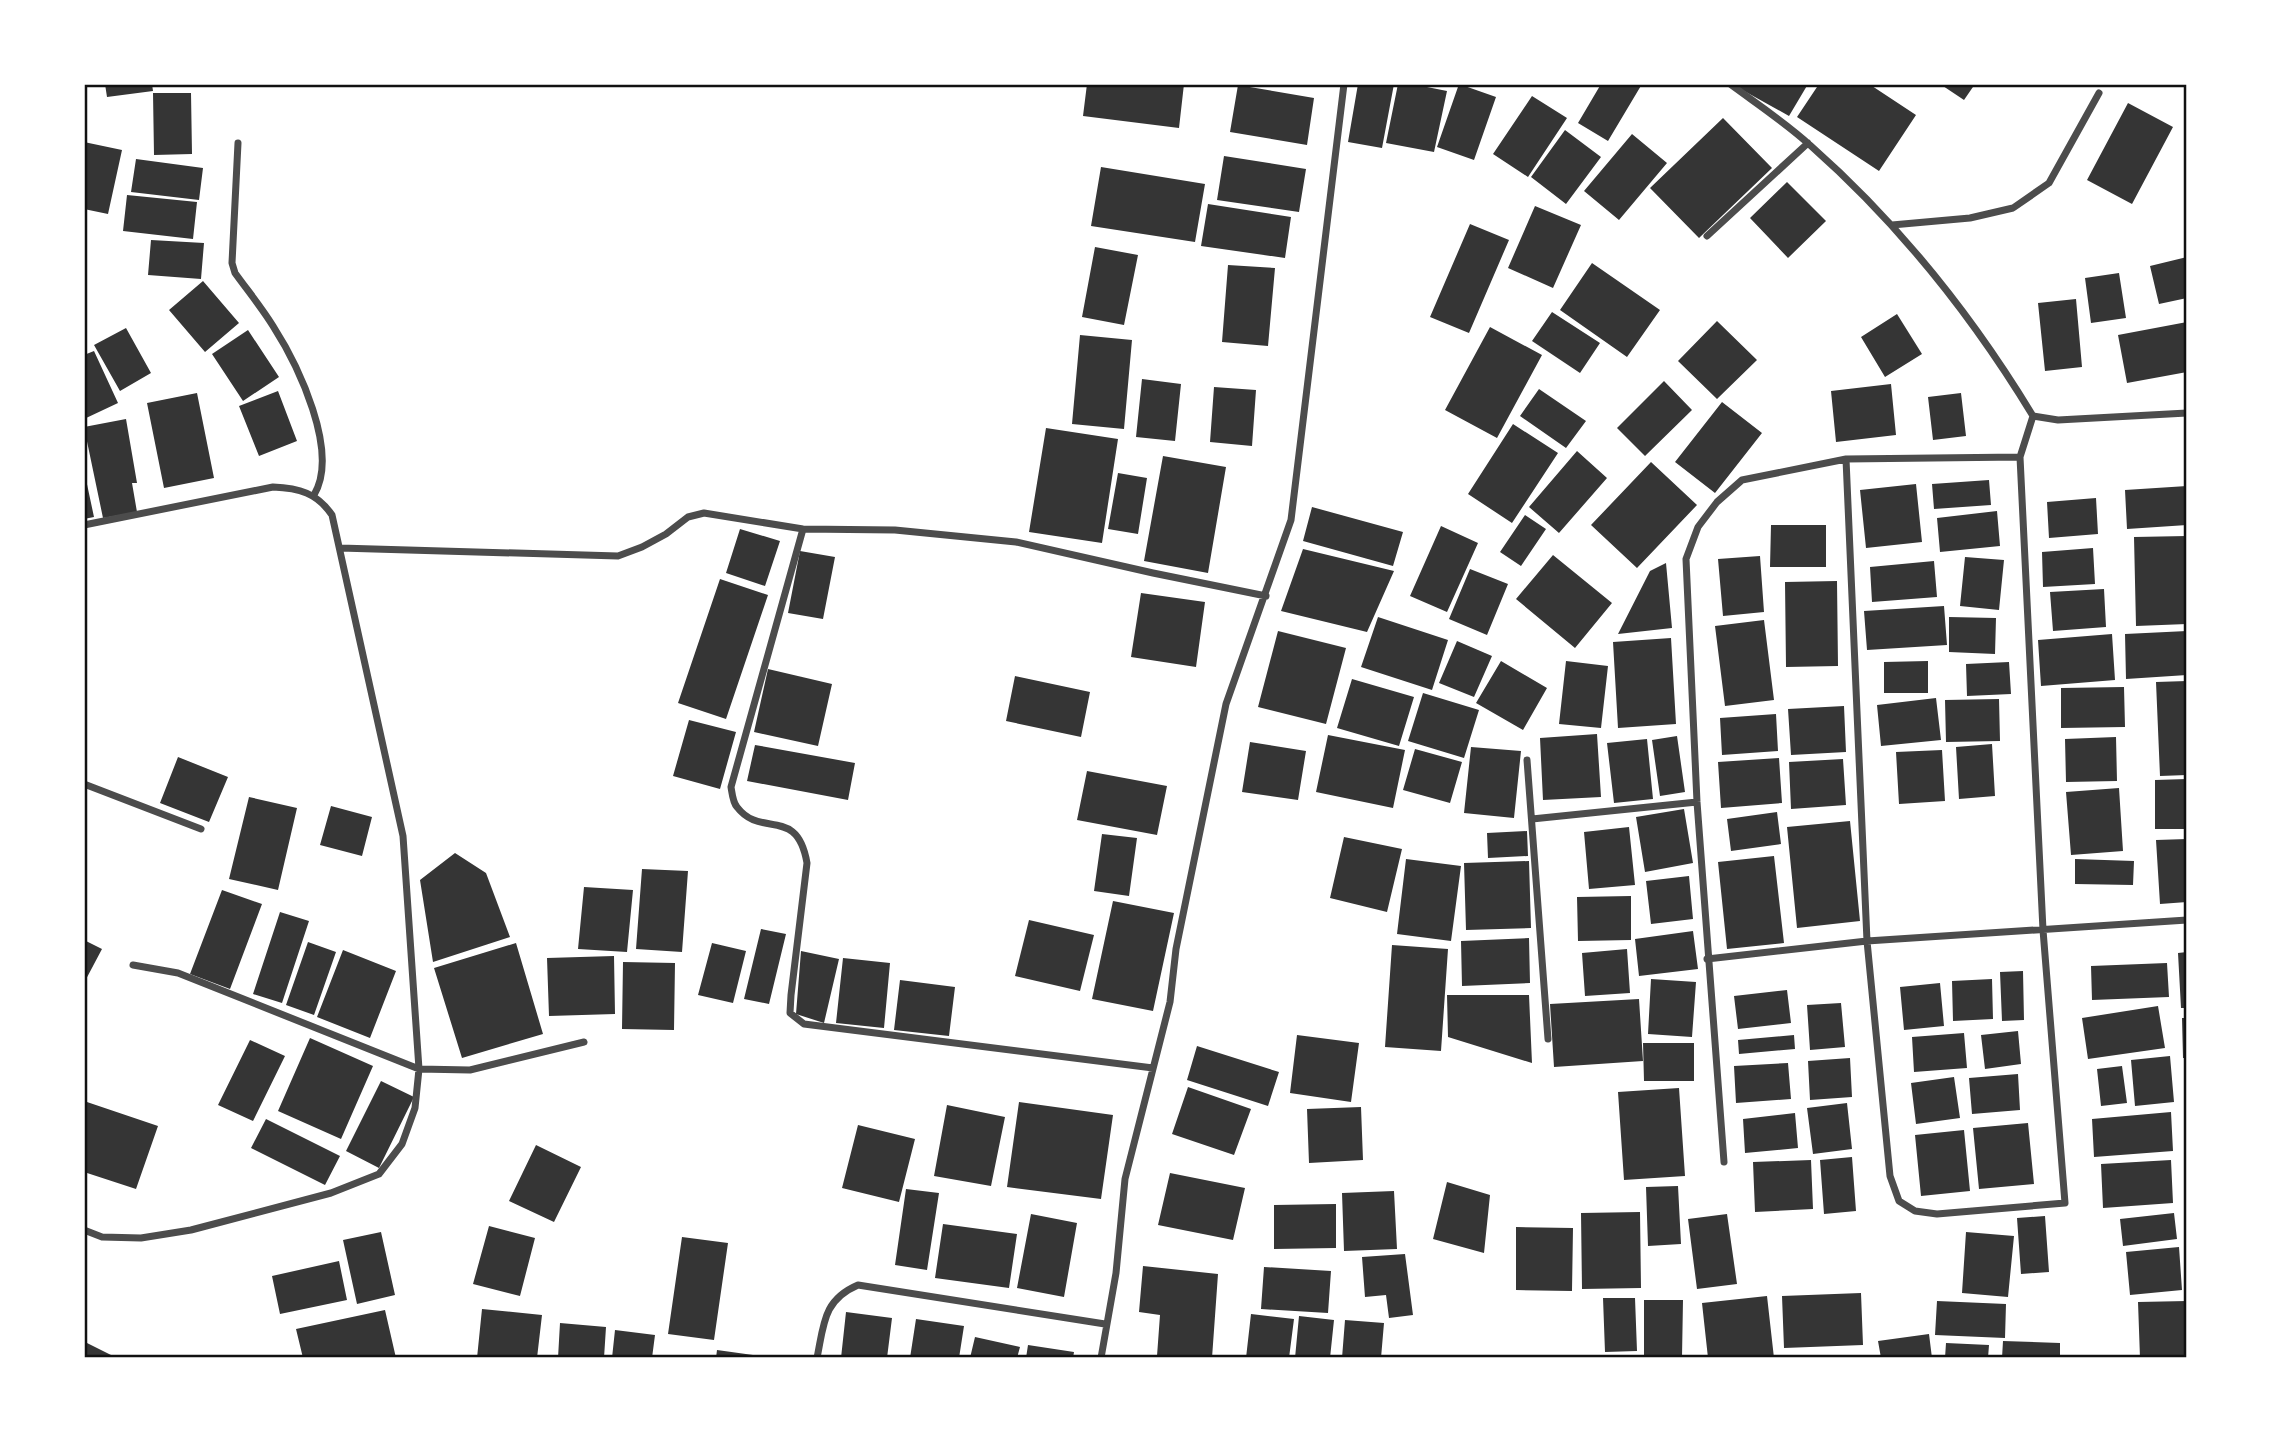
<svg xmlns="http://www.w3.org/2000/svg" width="2271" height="1442" viewBox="0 0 2271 1442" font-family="Barlow,sans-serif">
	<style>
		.building { fill: #353535 }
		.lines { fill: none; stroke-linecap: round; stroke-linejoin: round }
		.minor { stroke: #4c4c4c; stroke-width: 7 }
		.neatline { fill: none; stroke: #111; stroke-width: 2.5 }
	</style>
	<rect width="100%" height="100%" fill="#fff"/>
	<path class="building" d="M105,84H152L153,91L107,97Z
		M1087,84H1184L1179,128L1083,116Z
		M1358,84H1394L1382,148L1348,142Z
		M1398,84H1412L1447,91L1434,152L1386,143Z
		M1459,84L1496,97L1474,160L1437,147Z
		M1601,84H1642L1608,141L1578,123Z
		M1738,84H1808L1789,116L1737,87Z
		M1819,84H1869L1916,115L1879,171L1797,117Z
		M1940,84H1975L1964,100Z
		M1238,85L1314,98L1307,145L1230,132Z
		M153,93H191L192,154L154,155Z
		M1532,96L1567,118L1528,177L1493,154Z
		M2128,103L2173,127L2132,204L2087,180Z
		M1723,118L1772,168L1699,238L1650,188Z
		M1565,130L1601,157L1566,204L1531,177Z
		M1632,134L1667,163L1619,220L1584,191Z
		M84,142L122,150L108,214L84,209Z
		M1224,156L1306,169L1299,212L1217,200Z
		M136,159L203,168L199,200L131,192Z
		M1101,167L1205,184L1195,242L1091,226Z
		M1787,182L1826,221L1788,258L1750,218Z
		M127,195L197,202L193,239L123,231Z
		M1208,204L1291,217L1285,258L1201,246Z
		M1535,206L1581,225L1553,288L1508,268Z
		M1470,224L1509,240L1469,333L1430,317Z
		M151,240L204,243L201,279L148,275Z
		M1095,247L1138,255L1124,325L1082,317Z
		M2187,257V298L2159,304L2150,266Z
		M1592,263L1660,310L1627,357L1560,310Z
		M1228,265L1275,268L1268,346L1222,342Z
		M2119,273L2126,318L2091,323L2085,278Z
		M203,281L239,323L205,352L169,310Z
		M2076,299L2082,367L2045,371L2038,303Z
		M1552,312L1600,343L1580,373L1532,341Z
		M1897,314L1922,354L1885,377L1861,337Z
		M1717,321L1757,360L1717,399L1678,361Z
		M2187,322V372L2127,383L2118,335Z
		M1490,327L1542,355L1497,438L1445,410Z
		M126,328L151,373L120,391L94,345Z
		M248,330L279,377L243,401L212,354Z
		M1080,335L1132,340L1124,429L1072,424Z
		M94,351L118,403L84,419V355Z
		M1142,379L1181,384L1175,441L1136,437Z
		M1664,381L1692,410L1645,456L1617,428Z
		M1891,384L1896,435L1836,442L1831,391Z
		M1214,387L1256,390L1252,446L1210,442Z
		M1539,389L1586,421L1566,448L1520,416Z
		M278,391L297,441L259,456L239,406Z
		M197,393L214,478L164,488L147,403Z
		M1961,393L1966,436L1933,440L1928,397Z
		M1722,402L1762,433L1715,493L1675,462Z
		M126,419L137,483H132L137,512L103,518L84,427Z
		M1513,424L1558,453L1512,523L1468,494Z
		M1046,428L1118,439L1102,543L1029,532Z
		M1577,451L1607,478L1559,533L1529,507Z
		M1163,456L1226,467L1208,573L1144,561Z
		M1651,462L1697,505L1637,568L1591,525Z
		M84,470L94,517L84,519Z
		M1118,473L1147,478L1138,534L1108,529Z
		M1989,480L1991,505L1934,509L1932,484Z
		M1916,484L1922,542L1866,548L1860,490Z
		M2187,486V525L2127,529L2125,490Z
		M2096,498L2098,534L2049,538L2047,502Z
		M1312,507L1403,532L1393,566L1303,541Z
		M1997,511L2000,546L1940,552L1937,518Z
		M1525,515L1546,529L1521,566L1500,552Z
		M1771,525H1826V567H1770Z
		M1441,526L1478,543L1447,612L1410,596Z
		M740,529L780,541L765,586L726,573Z
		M2187,536V624L2136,626L2134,537Z
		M2093,548L2095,584L2043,587L2042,552Z
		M1303,549L1394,571L1367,632L1281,611Z
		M800,551L835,557L823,619L788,613Z
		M1553,555L1612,603L1575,648L1516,599Z
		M1760,556L1764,612L1723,616L1718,559Z
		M1965,557L2004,560L1999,610L1960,606Z
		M1934,561L1937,597L1872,602L1870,567Z
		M1666,563L1672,628L1618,634L1650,571Z
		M1470,569L1508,584L1487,635L1449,619Z
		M720,579L768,595L726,719L678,703Z
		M1837,581L1838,666L1786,667L1785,582Z
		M2104,589L2106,627L2053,631L2050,592Z
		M1141,593L1205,602L1196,667L1131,657Z
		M1944,606L1947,645L1867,650L1864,611Z
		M1378,617L1448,640L1432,690L1361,667Z
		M1949,617L1996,618L1995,654L1949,652Z
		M1764,620L1774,700L1725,706L1715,626Z
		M1278,631L1346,648L1326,724L1258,707Z
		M2187,631V675L2126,679L2125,634Z
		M2112,634L2115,680L2041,686L2038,640Z
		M1671,638L1676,724L1618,728L1613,642Z
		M1457,641L1492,656L1474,697L1439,683Z
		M1501,661L1547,688L1523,730L1476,703Z
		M1566,661L1608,666L1601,728L1559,724Z
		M1928,661V693H1884V662Z
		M2009,662L2011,694L1967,696L1966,664Z
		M768,669L832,684L818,746L754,732Z
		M1015,676L1090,692L1081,737L1006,721Z
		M1352,679L1414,697L1399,746L1337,728Z
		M2187,681V775L2160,776L2156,682Z
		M2124,687L2125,727L2061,728V688Z
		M1423,693L1479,710L1464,758L1408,741Z
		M1936,698L1941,740L1881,746L1877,705Z
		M1999,699L2000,741L1946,742L1945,700Z
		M1844,706L1846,752L1791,755L1788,709Z
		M1776,714L1778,751L1722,755L1720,718Z
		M689,720L736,732L720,789L673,776Z
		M1597,734L1601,797L1543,800L1540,738Z
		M1328,735L1405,750L1393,808L1316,792Z
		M1677,736L1685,792L1660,796L1652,740Z
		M2116,737L2117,781L2066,782L2065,739Z
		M1647,739L1653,799L1614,803L1607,743Z
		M1250,742L1306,751L1298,800L1242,792Z
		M1992,744L1995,796L1959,799L1956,747Z
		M755,745L855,763L848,800L747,781Z
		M1471,747L1521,751L1514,818L1464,813Z
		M1415,749L1462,762L1450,803L1403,790Z
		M1942,750L1945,801L1899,804L1896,752Z
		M178,757L228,777L209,822L160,803Z
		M1779,758L1782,803L1721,808L1718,762Z
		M1843,759L1846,805L1791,809L1789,762Z
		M1087,771L1167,786L1157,835L1077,820Z
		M2187,779V829H2155V780Z
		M2119,788L2123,851L2071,855L2066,792Z
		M249,797L297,808L278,890L229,879Z
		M331,806L372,817L362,856L320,845Z
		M1684,809L1693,863L1645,872L1636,817Z
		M1777,812L1781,844L1731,851L1727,819Z
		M1850,821L1860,921L1797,928L1787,827Z
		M1629,827L1635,885L1589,889L1584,832Z
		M1527,831L1528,856L1488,858L1487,833Z
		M1102,834L1137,838L1129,896L1094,891Z
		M1344,837L1402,849L1387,912L1330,898Z
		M2187,839V902L2160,904L2156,840Z
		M455,853L486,873L510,937L433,962L420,880Z
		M1774,856L1784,943L1727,949L1718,862Z
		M1406,859L1461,866L1451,941L1397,934Z
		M2075,859L2134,861L2133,885L2075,884Z
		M1529,861L1531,928L1466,930L1464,863Z
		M642,869L688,871L682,952L636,949Z
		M1689,876L1693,919L1651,924L1646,881Z
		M584,887L633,890L627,952L578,949Z
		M222,890L262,904L230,989L190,974Z
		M1631,896V940L1578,941L1577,897Z
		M1113,901L1174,913L1153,1011L1092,999Z
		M280,912L309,921L282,1003L253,994Z
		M1029,920L1094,935L1080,991L1015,976Z
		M761,929L786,934L769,1004L744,999Z
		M1693,931L1698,969L1639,976L1635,939Z
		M1529,938L1530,983L1462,986L1461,941Z
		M84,940L102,949L84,983Z
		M308,942L336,952L314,1015L286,1005Z
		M516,943L543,1034L462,1058L434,968Z
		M712,943L746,951L733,1003L698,995Z
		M1392,945L1448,949L1441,1051L1385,1047Z
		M1627,949L1630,993L1585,996L1582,953Z
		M343,950L396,971L370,1038L317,1017Z
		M801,951L839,959L824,1023L796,1014Z
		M2187,952V1008H2181L2178,953Z
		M614,956L615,1014L549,1016L547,958Z
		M843,958L890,963L884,1028L836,1023Z
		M623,962L675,963L674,1030L622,1029Z
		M2167,963L2169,997L2092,1000L2091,966Z
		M2023,971L2024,1020L2002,1021L2000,972Z
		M1651,979L1696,982L1692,1037L1648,1034Z
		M1992,979L1993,1019L1953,1021L1952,981Z
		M900,980L955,987L949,1036L894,1030Z
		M1940,983L1944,1026L1904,1030L1900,987Z
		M1787,990L1791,1023L1738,1029L1734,996Z
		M1447,995H1529L1532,1063L1448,1037Z
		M1639,999L1643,1061L1554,1067L1550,1004Z
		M1841,1003L1845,1047L1810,1050L1807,1005Z
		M2158,1006L2165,1048L2088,1059L2082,1018Z
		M2182,1018H2187V1058H2183Z
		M2018,1031L2021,1064L1985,1069L1981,1035Z
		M1964,1033L1967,1068L1914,1072L1912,1037Z
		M1297,1035L1359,1043L1351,1102L1290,1093Z
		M1794,1035L1795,1049L1739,1054L1738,1040Z
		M310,1038L373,1066L341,1139L278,1111Z
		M250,1040L285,1056L253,1121L218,1105Z
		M1643,1043H1694V1081H1644Z
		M1197,1046L1279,1072L1268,1106L1187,1080Z
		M2170,1056L2174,1102L2135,1106L2131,1060Z
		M1850,1058L1852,1097L1810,1100L1808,1061Z
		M1788,1063L1791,1099L1736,1103L1734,1066Z
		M2122,1066L2127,1103L2101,1106L2097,1069Z
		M2018,1074L2020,1110L1972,1114L1969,1078Z
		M1954,1077L1960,1118L1916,1124L1911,1083Z
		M381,1081L414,1097L379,1168L346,1151Z
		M1188,1087L1251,1109L1234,1155L1172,1134Z
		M1679,1088L1685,1176L1624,1180L1618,1092Z
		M84,1101L158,1126L136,1189L84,1172Z
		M1019,1102L1113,1115L1101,1199L1007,1187Z
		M1847,1103L1852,1149L1813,1154L1807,1108Z
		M947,1105L1005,1117L991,1186L934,1176Z
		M1361,1107L1363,1160L1309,1163L1307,1109Z
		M2171,1112L2173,1151L2094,1157L2092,1119Z
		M1795,1113L1798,1148L1745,1153L1743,1119Z
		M266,1119L340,1156L325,1185L251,1148Z
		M2028,1123L2034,1184L1979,1189L1973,1128Z
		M858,1125L915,1139L899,1202L842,1188Z
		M1964,1130L1970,1191L1921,1196L1915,1135Z
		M536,1145L581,1167L554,1222L509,1201Z
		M1852,1157L1856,1211L1824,1214L1820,1160Z
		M1811,1160L1813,1209L1755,1212L1753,1162Z
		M2171,1160L2173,1203L2103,1208L2101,1164Z
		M1170,1173L1245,1188L1233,1240L1158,1225Z
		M1447,1182L1490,1195L1484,1253L1433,1239Z
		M1678,1186L1681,1244L1648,1246L1646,1187Z
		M906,1189L939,1193L927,1270L895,1265Z
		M1394,1191L1397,1249L1344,1251L1342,1193Z
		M1336,1204V1248L1274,1249V1205Z
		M1640,1212L1641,1288L1582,1289L1581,1213Z
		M2174,1213L2177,1239L2123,1246L2120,1219Z
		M1031,1214L1077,1223L1064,1297L1017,1288Z
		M1727,1214L1737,1284L1697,1289L1688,1219Z
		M2045,1216L2049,1272L2021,1274L2017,1218Z
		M943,1224L1017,1234L1009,1288L935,1278Z
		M489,1226L535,1238L520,1296L473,1284Z
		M1516,1227L1573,1228L1572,1291L1516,1290Z
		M381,1232L395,1295L357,1304L343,1240Z
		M1966,1232L2014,1236L2008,1297L1962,1293Z
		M682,1237L728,1243L714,1340L668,1334Z
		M2179,1247L2182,1290L2130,1295L2126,1252Z
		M1405,1254L1413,1315L1389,1318L1386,1295L1365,1297L1362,1257Z
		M339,1261L347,1300L280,1314L272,1276Z
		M1143,1266L1218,1274L1212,1358L1157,1356L1160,1315L1139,1312Z
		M1264,1267L1331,1271L1328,1313L1261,1309Z
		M1861,1293L1863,1345L1784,1348L1782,1296Z
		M1767,1296L1774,1358H1708L1702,1303Z
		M1603,1298H1635L1637,1351L1605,1352Z
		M1644,1300H1683L1682,1357H1644Z
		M1937,1301L2006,1304L2005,1338L1935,1335Z
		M2187,1301V1358H2140L2138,1302Z
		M482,1309L542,1315L537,1358H477Z
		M385,1310L396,1358H303L296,1329Z
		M846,1312L892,1318L887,1358H841Z
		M1251,1314L1294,1319L1289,1358H1246Z
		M1299,1316L1334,1320L1330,1358H1295Z
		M916,1319L964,1326L959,1358H910Z
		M1345,1320L1384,1323L1381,1358H1342Z
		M560,1323L606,1327L604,1358H558Z
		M615,1330L655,1335L652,1358H612Z
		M1929,1334L1932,1358H1881L1878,1341Z
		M975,1337L1020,1347L1017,1358H970Z
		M2003,1341L2060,1343V1358H2002Z
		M85,1342L117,1358H84Z
		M1946,1343L1989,1345L1988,1358H1945Z
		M1028,1345L1074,1352L1073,1358H1026Z
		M717,1350L753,1355L752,1358H716Z"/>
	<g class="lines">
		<path class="minor" d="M1730,84C1757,104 1786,123 1811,146C1898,223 1973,317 2033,416L2058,420L2187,413
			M238,143L232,263L235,273C248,291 262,308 273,326C298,365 340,452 314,495
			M1892,225L1970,218L2013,208L2049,183L2099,93
			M1707,236L1808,143
			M1846,459L1867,941L1890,1176L1899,1201L1915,1211L1937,1214L2065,1203L2043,930L2020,457L2033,416
			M84,525L273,487C299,488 317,493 332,515L403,836L419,1069L415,1108L402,1144L379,1174L331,1193L191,1230L141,1238L102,1237L84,1230
			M803,529L731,787C732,793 733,803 737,807C761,839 797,805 807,863L791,995L790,1013L804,1024L1153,1068
			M340,548L618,556L642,547L666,534L688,517L704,513L803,529L895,530L1016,542L1153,573L1266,596
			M1527,760L1548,1039
			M84,784L201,829
			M1532,819L1697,802
			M1707,959L1867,941L2187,920
			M133,965L178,973L419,1069L470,1070L584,1042
			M1724,1162L1697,802L1686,559L1698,527L1717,502L1742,480L1846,459L2020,457
			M817,1358C824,1324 823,1300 858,1285L1105,1324
			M1101,1358L1116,1273L1125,1179L1170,1002L1176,949L1226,704L1291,520L1344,84"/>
	</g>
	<rect width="2271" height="1442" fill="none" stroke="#ffffff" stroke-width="172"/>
	<rect x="86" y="86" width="2099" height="1270" class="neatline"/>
</svg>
